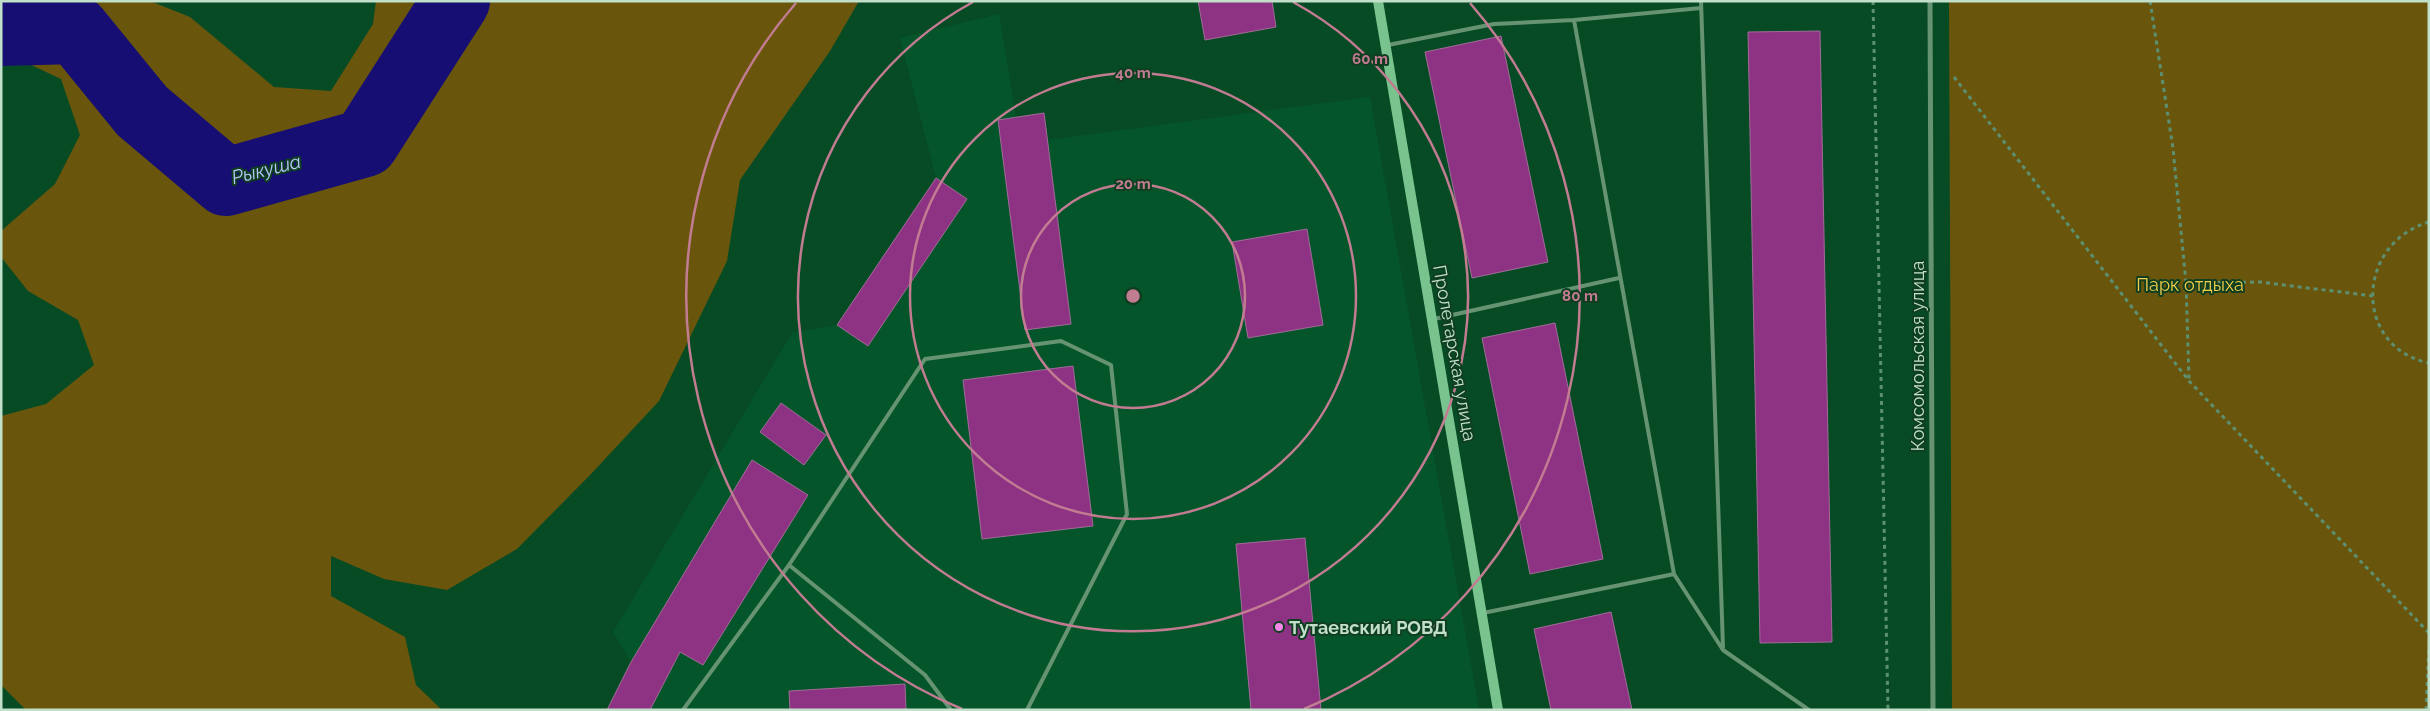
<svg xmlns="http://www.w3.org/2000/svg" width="2430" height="711" viewBox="0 0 2430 711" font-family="Raleway,sans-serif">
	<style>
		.built { fill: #05552b }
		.green { fill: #69560c }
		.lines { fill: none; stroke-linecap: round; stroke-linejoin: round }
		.river { stroke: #160e72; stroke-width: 68 }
		.building { fill: #8e3383; stroke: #a06c97 }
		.path { stroke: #5d9071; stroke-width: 3; stroke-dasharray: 4 4; stroke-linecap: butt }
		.lane { stroke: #669372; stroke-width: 4 }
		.street { stroke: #669372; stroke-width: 5 }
		.secondary { stroke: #79c38f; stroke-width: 10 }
		.ring { fill: none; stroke: #c27c92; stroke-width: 2.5 }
		.poi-dot { fill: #f987e9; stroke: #0f3e21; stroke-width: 2 }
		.labels { text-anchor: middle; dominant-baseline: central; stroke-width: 4; stroke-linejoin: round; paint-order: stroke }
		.park-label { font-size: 18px; fill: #f3ce4c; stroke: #0f3e21 }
		.street-label { font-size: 18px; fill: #c2e0c9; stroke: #0f3e21 }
		.poi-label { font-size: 18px; font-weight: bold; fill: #c2e0c9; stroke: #0f3e21; text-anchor: start }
		.water-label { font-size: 19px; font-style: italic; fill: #b8c7fa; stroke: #0f3e21 }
		.centre { fill: #c27c92; stroke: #0f3e21; stroke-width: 2.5 }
		.ring-label { font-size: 15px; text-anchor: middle; font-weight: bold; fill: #c27c92; stroke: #0f3e21; stroke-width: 4; stroke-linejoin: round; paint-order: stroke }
	</style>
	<rect width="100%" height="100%" fill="#074b25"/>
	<path class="built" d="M999,14L1016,117L1044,113L1048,140L1370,97L1479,710H607L631,662L613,632L792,333L837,325L936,178L900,38Z"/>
	<path class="green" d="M1,1H150L190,17L274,87L331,91L373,24L376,1H859L830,51L740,180L727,261L659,401L591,474L517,549L447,590L384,579L331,556V596L405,637L416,685L442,710H26L1,685V416L46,404L94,365L78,320L28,291L1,257V231L55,184L80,135L61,79L27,63L1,57Z
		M1949,1H2429V710L1952,709Z"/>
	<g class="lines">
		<path class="river" d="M1,32L76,30L142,111L226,182L365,143L456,1"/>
	</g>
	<path class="building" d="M1198,1H1272L1276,27L1205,40Z
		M1820,31L1832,642L1760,643L1748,32Z
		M1501,36L1548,262L1472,278L1425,52Z
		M1044,113L1071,324L1025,330L998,120Z
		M936,178L967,199L868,346L837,325Z
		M1307,229L1323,325L1248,338L1232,242Z
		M1555,323L1603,559L1530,574L1482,338Z
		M1073,366L1093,526L982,539L963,380Z
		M781,403L826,435L804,465L760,432Z
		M752,460L808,495L703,665L680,652L650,710H607L631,662Z
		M1305,538L1321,710H1251L1236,544Z
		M1611,612L1632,710H1551L1534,629Z
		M905,684L906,710H790L789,691Z"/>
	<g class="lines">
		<path class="path" d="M1873,1L1888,710
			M2150,1L2173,148L2186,283L2189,380
			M1954,77L2189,381L2429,633
			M2429,222C2355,244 2353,347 2429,363
			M2186,283L2260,282L2373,296
			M2426,710L2429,645"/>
		<path class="lane" d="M1701,1L1723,647
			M1574,20L1674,574L1723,650L1809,710
			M1388,45L1494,24L1574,20L1701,8
			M1434,319L1619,278
			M789,565L925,675L951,710
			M1483,613L1674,574
			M683,710L789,565L925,359L1061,341L1111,365L1127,514L1027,710"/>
		<path class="street" d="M1930,1L1933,710"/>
		<path class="secondary" d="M1378,1L1498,710"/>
	</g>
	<g class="ring">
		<circle cx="1133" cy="296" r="112"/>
		<circle cx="1133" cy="296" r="223"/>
		<path d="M1293 2A335 335 0 1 1 973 2"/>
		<path d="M962 709A447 447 0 0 1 796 3M1470 3A447 447 0 0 1 1304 709"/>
	</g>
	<circle class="poi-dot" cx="1279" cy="627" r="5"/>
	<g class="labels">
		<g class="park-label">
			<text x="2190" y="284">Парк отдыха</text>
		</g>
		<g class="street-label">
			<text transform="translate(1455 353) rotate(80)">Пролетарская улица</text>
			<text transform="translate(1917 356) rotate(-90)">Комсомольская улица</text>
		</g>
		<g class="poi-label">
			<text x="1289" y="627">Тутаевский РОВД</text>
		</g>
		<g class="water-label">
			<text transform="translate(266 169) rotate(-14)">Рыкуша</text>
		</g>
	</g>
	<circle cx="1133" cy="296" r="8" class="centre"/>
	<g class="ring-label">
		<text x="1370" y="64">60 m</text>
		<text x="1133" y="78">40 m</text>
		<text x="1133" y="189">20 m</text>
		<text x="1580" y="301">80 m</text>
	</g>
	<rect width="2430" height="711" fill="none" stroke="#c2e0c9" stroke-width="5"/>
</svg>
